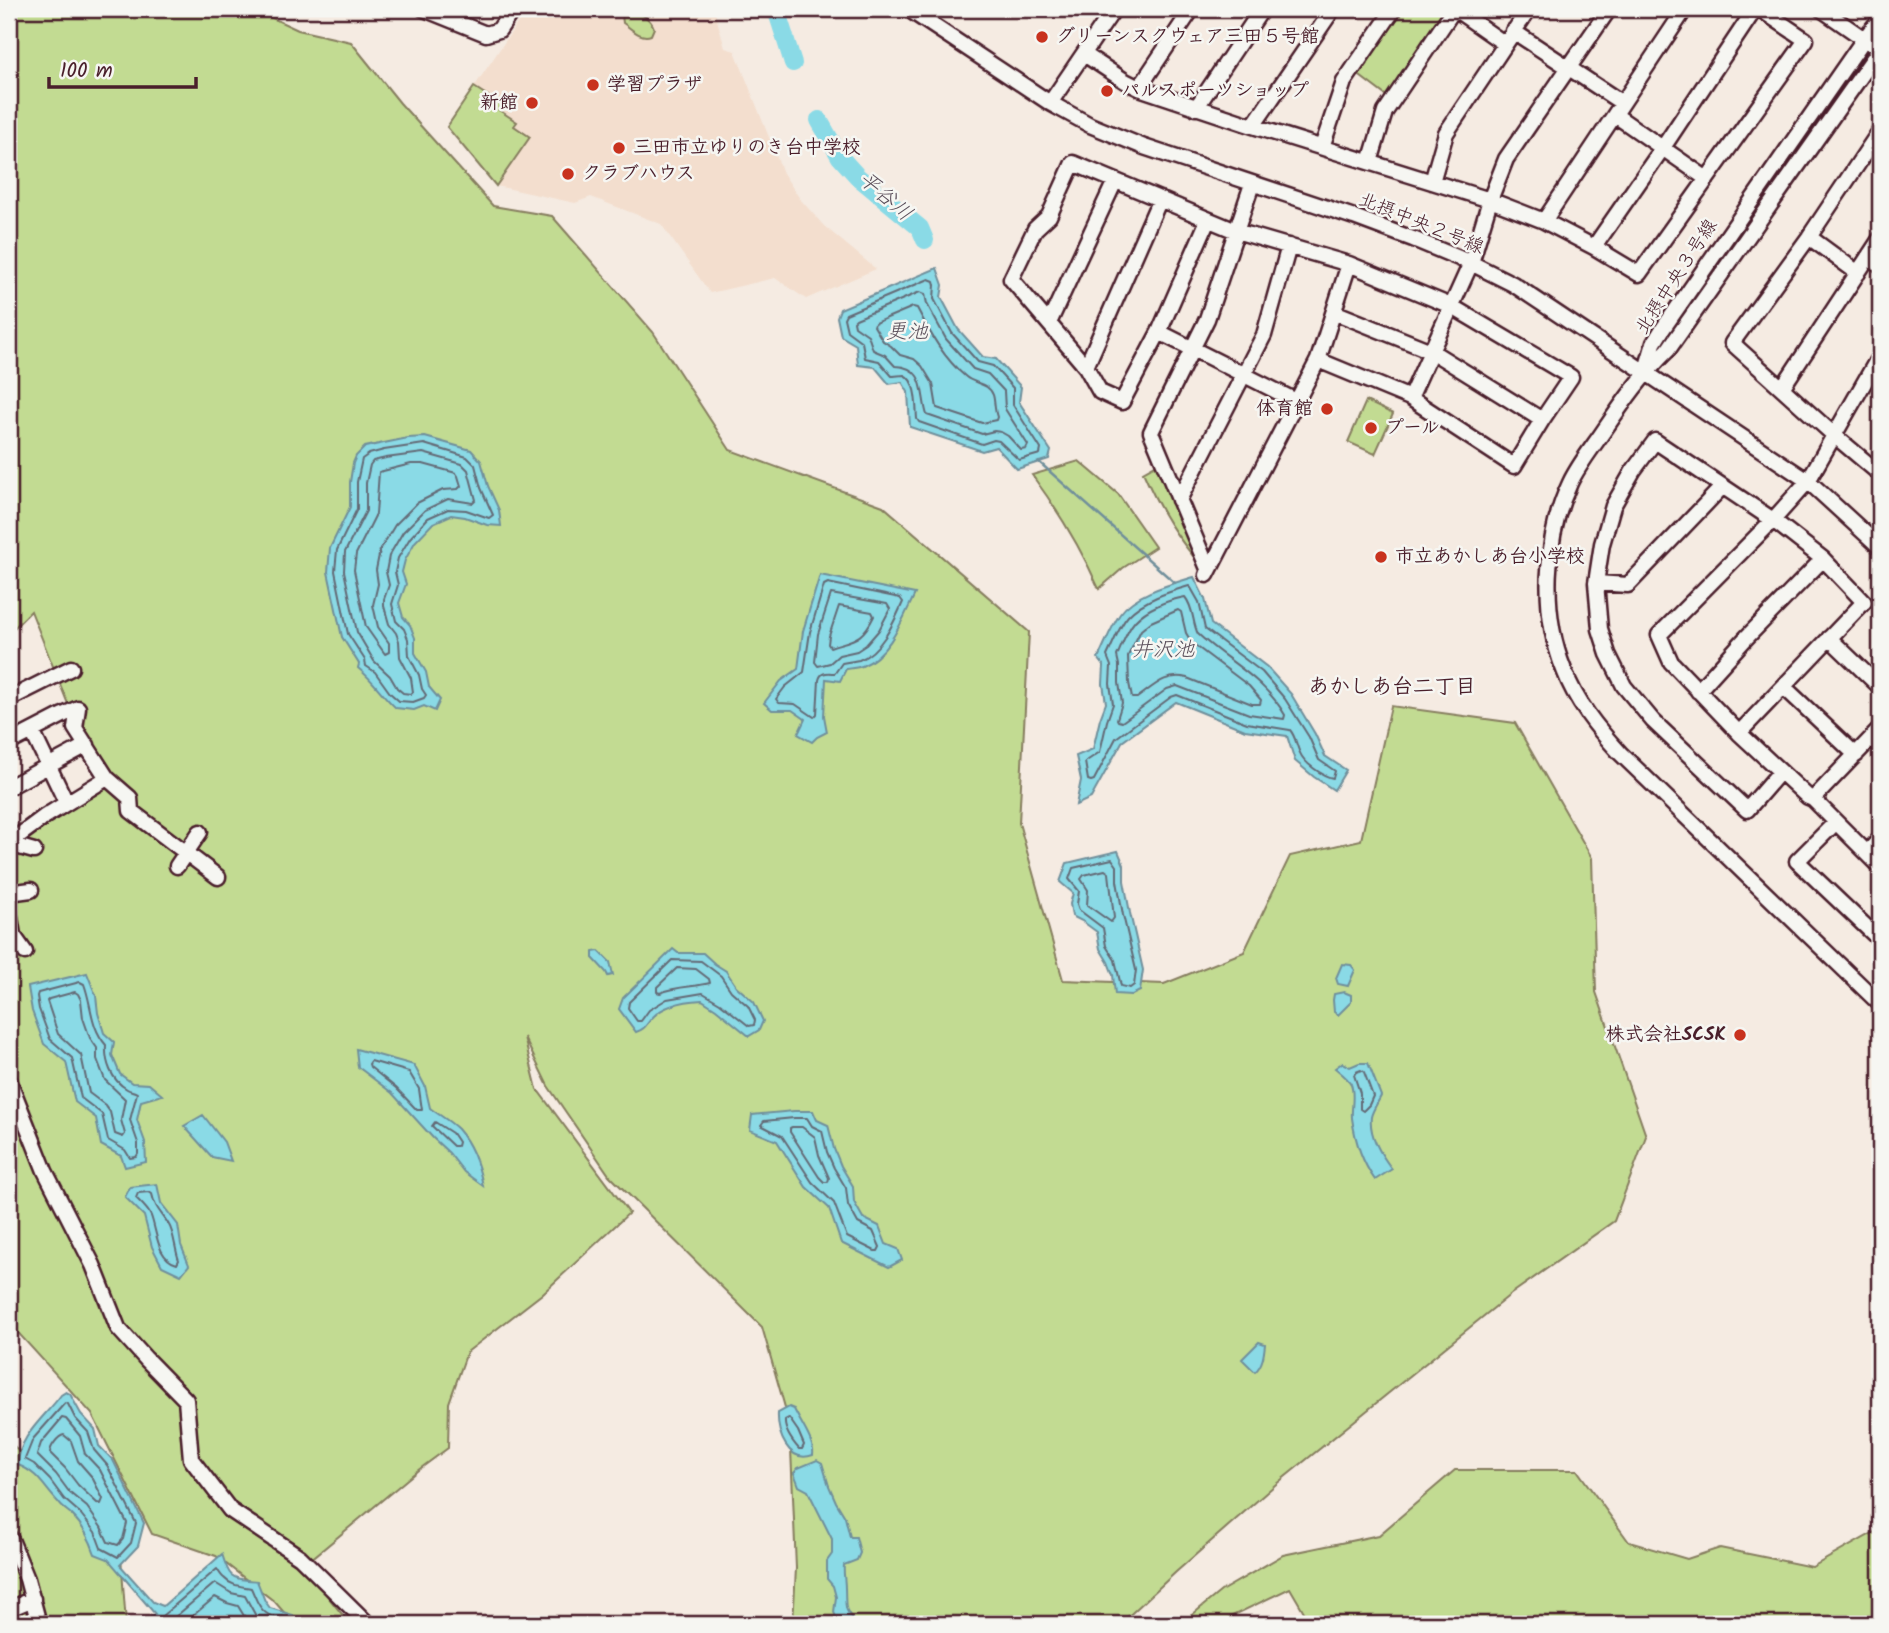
<svg xmlns="http://www.w3.org/2000/svg" width="1889" height="1633" viewBox="0 0 1889 1633" font-family="Kalam,'Klee One',sans-serif">
	<style>
		.built { fill: #f3dece }
		.green { fill: #c2db92; stroke: #867d5e; stroke-width: 2 }
		.water { fill: #8adae6; stroke: #708f9b; stroke-width: 2 }
		.lines { fill: none; stroke-linecap: round; stroke-linejoin: round }
		.shore { stroke: #646a76; stroke-width: 2 }
		.stream { stroke: #708f9b; stroke-width: 2.5 }
		.river { stroke: #8adae6; stroke-width: 18 }
		.minor-casing { stroke: #4a1f2b; stroke-width: 19 }
		.minor { stroke: #f6f6f2; stroke-width: 14 }
		.poi-dot { fill: #c8321e; stroke: #f6f6f2; stroke-width: 2.5 }
		.labels { text-anchor: middle; dominant-baseline: central; stroke-width: 5; stroke-linejoin: round; paint-order: stroke }
		.poi-label { font-size: 19px; font-weight: bold; fill: #4a1f2b; stroke: #f6f6f2; text-anchor: start }
		.street-label { font-size: 19px; fill: #4a1f2b; stroke: #f6f6f2 }
		.water-label { font-size: 21px; font-style: italic; fill: #5a4e5a; stroke: #f6f6f2 }
		.neighbourhood-label { font-size: 21px; font-weight: bold; fill: #4a1f2b; stroke: #f6f6f2 }
	</style>
	<rect width="100%" height="100%" fill="#f5ebe2"/>
	<filter id="ink" filterUnits="userSpaceOnUse"><feTurbulence type="fractalNoise" baseFrequency=".0143" numOctaves="2"/><feDisplacementMap in="SourceGraphic" scale="14" xChannelSelector="R" yChannelSelector="G"/><feConvolveMatrix kernelMatrix="1 2 1 2 8 2 1 2 1" color-interpolation-filters="sRGB"/></filter>
	<g filter="url(#ink)">
		<path class="built" d="M527,9H714L725,48L735,51L783,173L800,199L824,226L876,269L806,299L775,278L710,293L661,224L591,197L575,203L496,186L447,127Z"/>
		<path class="green" d="M9,9H253L298,30L351,42L400,103L493,206L552,216L653,332L730,450L883,506L1029,632L1019,823L1063,980L1164,984L1244,952L1290,856L1361,840L1391,706L1515,723L1592,858L1596,992L1646,1136L1614,1221L1511,1294L1275,1485L1176,1572L1120,1624H793L796,1568L790,1425L762,1327L609,1175L548,1086L524,1037L537,1089L629,1213L542,1294L467,1352L449,1403L448,1448L417,1471L303,1566L350,1624H294L275,1602L216,1556L152,1534L92,1414L11,1325L12,1302L9,1299V840L119,781L68,704L31,611L9,633Z
			M628,9C637,9 651,19 654,28L651,35C640,39 632,29 623,23L622,15Z
			M1394,9H1447L1389,98L1352,70Z
			M474,87L502,105L499,110L517,122L514,126L530,137L496,186L447,127Z
			M1366,401L1393,414L1375,454L1348,442Z
			M1079,461L1118,494L1155,547L1123,568L1099,589C1080,546 1060,513 1032,475Z
			M1159,463L1204,569C1176,537 1160,511 1143,472Z
			M9,1441L121,1557L126,1624H9Z
			M1455,1470H1577L1629,1542L1687,1559L1720,1548L1812,1567L1880,1529V1624H1311L1290,1588L1232,1616L1221,1624H1181L1221,1591L1283,1555L1379,1535Z"/>
		<path class="water" d="M937,268L943,285L941,297L958,329L983,357L996,359L1021,387L1019,402L1051,451L1049,459L1017,469L996,447L982,451L910,427L908,392L902,382L889,384L875,367L858,365L856,345L841,336L837,317L840,309Z
			M425,437L471,450L481,461L488,486L499,510L501,526L487,525L465,517L451,515L433,523L415,542L405,560L402,572L406,584L399,603L403,617L410,625L415,638V653L426,672L429,687L440,700L435,711L424,706L414,710L396,708C381,694 375,682 358,668L359,664L342,637L328,572L330,548L350,507V482L353,463L356,456L365,447L408,438Z
			M820,575L915,594C903,618 890,655 862,666C857,668 851,668 846,669L840,681L826,679L824,716L827,732L817,737L812,742L798,734L805,719L792,710H772L764,703L781,681L798,669L803,631Z
			M1194,577L1205,599L1211,624L1267,667L1291,694L1315,734L1325,756L1346,770L1334,790L1314,777L1295,761L1287,736L1245,730L1176,702L1122,742L1091,798L1076,805L1081,780L1076,756L1093,749L1100,719L1106,703L1103,684L1104,666L1098,658C1105,644 1111,627 1120,614C1135,593 1171,584 1194,577Z
			M1118,851L1124,865V881L1130,913L1143,970L1140,991L1132,995L1115,994L1113,975L1108,962L1100,949L1097,932L1082,921L1072,916L1070,904L1073,893L1060,882L1067,863Z
			M673,949L678,953H703L715,964L726,971L736,986L754,1002L763,1021L759,1030L749,1036L716,1009L702,1000C685,1001 665,1004 653,1017C646,1024 646,1029 636,1032L619,1009L623,998Z
			M599,951L610,962L613,975L608,976L606,972L593,958V952Z
			M1342,964L1351,965L1355,970L1348,986L1338,984L1336,978Z
			M87,973L96,996L98,1013L104,1033L114,1042L112,1055L120,1074L132,1083L149,1084L162,1095L141,1101L137,1120L145,1142L146,1162L125,1167L121,1156L101,1145L96,1118L75,1102L66,1062L44,1044L32,1011L28,987Z
			M1344,992L1351,995V1002L1338,1015L1334,1012L1333,1000L1334,994Z
			M356,1049L414,1065L425,1086L430,1108C439,1115 450,1121 458,1129C472,1145 479,1165 483,1186L464,1172L449,1153L433,1138L392,1093L358,1067Z
			M1342,1063L1350,1067L1359,1063H1368L1381,1096C1378,1102 1372,1111 1371,1117C1369,1135 1381,1155 1392,1169L1375,1180C1362,1162 1355,1140 1352,1118C1351,1107 1355,1095 1351,1084C1348,1078 1341,1073 1335,1068Z
			M794,1111H813L817,1120L828,1125L834,1149L841,1166L853,1186L854,1202L863,1218L879,1226L886,1244L898,1249L902,1260L889,1267L841,1243L829,1208L806,1187L777,1141L750,1130L752,1115Z
			M203,1115L224,1142L231,1161L212,1157L184,1126Z
			M157,1184L161,1203L178,1225L181,1245L189,1265L181,1275L162,1266L152,1247L144,1216L125,1197L130,1187Z
			M1259,1342L1265,1344C1264,1354 1263,1365 1255,1372L1242,1359Z
			M66,1392L70,1394L81,1414L95,1429L99,1446L113,1460L144,1523L138,1546L120,1565L153,1602L163,1606L222,1554C230,1580 231,1578 257,1581L265,1601L270,1608L293,1615L301,1624H143L155,1614L108,1559L95,1554C90,1539 83,1526 72,1515C68,1511 62,1508 59,1503C44,1488 39,1473 18,1465C18,1436 45,1417 61,1395Z
			M789,1407L794,1409C800,1422 815,1442 813,1455C788,1464 777,1433 778,1413Z
			M817,1460L822,1463L829,1486L836,1502L845,1517L850,1537H856L860,1553L857,1560L844,1565C843,1573 845,1580 845,1588C846,1609 843,1607 856,1624H838L834,1612L836,1597L833,1586L827,1579V1561L832,1554V1539L808,1491L799,1486L794,1473L798,1468Z"/>
		<g class="lines">
			<path class="shore" d="M929,279L934,281L935,285L934,299L952,333L978,362L993,366L1013,388V405L1041,449L1040,454L1019,460L999,441L994,440L982,444L919,422L917,419C916,408 917,380 904,375C902,375 894,376 892,376L879,361L865,358L862,342L847,331L844,318L846,314Z
				M920,292L925,294L927,304L946,339L973,369L988,374L1004,391L1005,409L1028,445L1026,449L1021,450L1008,436L1001,432L994,431L982,434L927,415C920,394 927,367 895,366L885,355L873,350L868,335L855,326L854,321L856,319Z
				M913,307L917,308C930,333 944,359 966,377C974,384 989,383 993,395C995,401 994,409 997,417L996,420L982,423L937,408L933,384L922,366L914,359L900,355L891,346L883,341L874,326L875,323Z
				M424,444L467,457L475,465L481,488L493,515L489,518L466,510L448,509L428,518L410,538L398,558L395,572L398,585L392,604L396,621L404,629L408,639L409,656L419,675L422,689L426,695L424,698L413,702L399,701L390,693L375,672L366,666L365,660L348,634L335,571L337,550L357,509V482L362,459L369,454L384,450Z
				M423,453L462,464L468,470L476,500L473,503L448,499L425,510L403,532L389,556L386,572L389,585L384,599V606L389,624L396,633L399,641L400,657L411,678L413,692L411,694L403,693L397,688L390,676L374,661L357,632L344,571L345,552L366,511V483L370,465L373,461L386,458Z
				M411,464H423L456,473L458,476L461,486L458,489L443,490L417,503L395,525L380,550L376,570L378,584L373,605L378,627L389,643V652L385,654L366,627L354,570L356,554L376,514L379,472Z
				M828,583L900,598L903,602C894,622 882,651 859,660C854,661 848,662 842,663L835,673C828,673 821,671 819,680L817,714L814,717L795,704L779,703L776,699L785,687L804,672L810,632L824,585Z
				M1189,586L1191,588L1199,602L1205,629L1262,672L1285,699L1309,737L1319,760L1335,771L1333,778C1322,776 1304,763 1300,753C1296,745 1296,737 1290,730L1247,723L1177,695L1171,697L1116,738L1094,780L1091,781L1088,780L1085,762L1100,752L1107,721L1113,704L1110,684L1111,666L1107,656C1113,644 1119,626 1128,616C1143,600 1168,592 1189,586Z
				M831,594L887,604L890,609L879,630L866,645L857,651L839,655L830,663L818,666L815,662L818,634Z
				M1185,597C1194,608 1192,622 1198,634C1229,663 1263,677 1285,715L1284,719L1249,714L1177,686L1167,689L1122,722L1118,721L1117,719L1122,703L1119,683V665L1117,656C1122,645 1127,630 1135,621C1147,608 1168,600 1185,597Z
				M839,606L872,612L874,616C862,641 854,639 830,647L828,644L829,636Z
				M1178,610L1181,612L1186,633L1192,643L1249,686L1261,700L1260,704H1252L1187,678C1166,672 1153,687 1137,698H1132L1129,683L1128,656L1141,630L1151,622Z
				M1112,859L1117,866V881L1123,915L1136,970L1134,985L1130,988L1121,986L1115,960L1106,946L1103,928L1079,910L1077,904L1079,891L1069,879L1073,868Z
				M1105,870L1109,873L1114,918L1111,922L1087,905L1088,890L1081,879L1084,875Z
				M672,960L701,961L721,976L731,991L748,1006L755,1020L754,1025L749,1026L720,1003L703,993L667,999L649,1010L641,1021H637L628,1008L629,1002Z
				M677,968L696,969L709,979L710,983C695,987 676,986 660,993L657,992V987Z
				M80,982L84,984C92,1005 90,1027 106,1045C105,1062 111,1080 127,1089C130,1091 134,1091 137,1093L130,1120L138,1143V1154L136,1157L130,1158L125,1150L108,1140L102,1114L81,1098L72,1058L50,1039L39,1009L37,996L38,993Z
				M75,992L78,994L81,1000L83,1018L90,1038L97,1048V1059L105,1080L125,1099L121,1120L125,1134L123,1137L115,1134L110,1112L105,1105L89,1093L81,1055L58,1034L47,1001L49,999Z
				M371,1061L409,1072L419,1089L422,1110H417L396,1088L370,1067L369,1064Z
				M1361,1070L1364,1072L1373,1096L1369,1105L1363,1111L1360,1109V1093L1354,1075L1356,1072Z
				M794,1118H807L812,1126L822,1131L827,1152L834,1168L846,1188L848,1205L858,1223L873,1231L880,1247L878,1251H875L847,1237L834,1203L812,1182L782,1136L761,1125L764,1121Z
				M435,1122L452,1133L458,1142L457,1146H453L432,1126Z
				M792,1127H802L815,1137L819,1155L829,1178L828,1182H824L819,1177L790,1132V1128Z
				M149,1192L152,1194C155,1209 162,1213 169,1225C174,1233 175,1250 179,1260L177,1264C157,1259 157,1232 151,1216C148,1209 141,1203 136,1198L138,1193Z
				M65,1403L68,1404L75,1418L88,1432L94,1450L107,1465L136,1523L131,1543L118,1557L101,1548L95,1532L80,1513L64,1499L50,1480L34,1464L25,1459L33,1439Z
				M62,1418L66,1419L80,1436L85,1454L100,1470L127,1523L123,1539L118,1545L108,1542L101,1527L87,1507L70,1493L56,1474L37,1455L41,1443Z
				M789,1418L798,1431L804,1445L802,1449H799C792,1441 784,1430 785,1420Z
				M64,1435L71,1441L78,1461L92,1477L103,1499L101,1504L97,1503L78,1485L65,1468L50,1453C50,1447 58,1436 64,1435Z
				M154,1624C160,1619 162,1615 168,1611L217,1569C219,1572 221,1576 224,1578C231,1586 242,1586 251,1588C255,1596 258,1608 266,1613C274,1619 284,1618 292,1624
				M167,1624L215,1583L231,1593L245,1596L257,1618L270,1624
				M183,1624L215,1597L227,1603L238,1606L249,1624"/>
			<path class="stream" d="M1039,462L1175,583"/>
			<path class="river" d="M776,9L793,63
				M819,120L840,157L858,177L920,228L925,240"/>
			<g class="minor-casing">
				<path id="minor" d="M424,9L486,34L499,30L513,9
					M908,9L1050,103L1090,125L1144,147L1354,217L1413,239L1471,263L1513,284L1808,481L1880,547
					M1455,9L1505,44
					M1821,9L1870,43
					M1513,31L1622,103
					M1880,49L1668,350C1643,374 1624,401 1605,429C1593,447 1579,464 1570,483C1544,538 1541,613 1564,670C1576,702 1597,728 1620,753L1880,1004
					M1084,54L1125,81L1139,88L1253,126L1490,200L1544,221L1594,247L1639,274L1806,40L1760,9
					M1139,88L1192,9
					M1050,103L1114,9
					M1196,108L1262,9
					M1615,115L1707,179
					M1253,126L1333,9
					M1880,131L1809,237L1732,343L1835,436L1880,474
					M1322,147L1344,82L1394,9
					M1370,162L1385,112L1454,9
					M1432,182L1446,133L1529,9
					M1208,220L1159,332L1122,402L1100,392L1086,367L1011,279L1035,229L1049,216L1073,163L1236,231L1349,264L1451,306L1571,377L1542,420L1514,466L1410,398L1318,360
					M1544,221L1685,9
					M1809,237L1858,273
					M1594,247L1662,149L1755,9
					M1869,256L1880,265
					M1334,312L1431,351L1542,420
					M1049,323L1115,181
					M1159,332L1296,401
					M1880,355L1808,481L1773,520L1659,635L1671,662L1739,733L1808,797L1813,799L1880,866
					M1086,367L1160,199
					M1646,370L1654,343L1662,330L1864,39L1880,19
					M1782,388L1880,239
					M1410,398L1471,263L1490,200L1506,159L1609,9
					M1179,500L1264,335L1289,246
					M1209,571L1151,432L1207,319L1252,184
					M1207,575L1318,360L1349,264
					M1596,583L1628,585L1722,487
					M1829,638L1880,687
					M1784,687L1856,755
					M1698,691L1746,638L1823,559
					M9,699L71,668
					M32,731L66,802
					M1739,733L1864,602L1823,559L1773,520L1655,441L1633,471L1613,506L1602,544L1596,583L1600,629L1608,654L1624,686L1653,721L1747,810L1780,772
					M9,743L63,715L78,708L75,728L107,778L44,817L9,843
					M107,778L130,798L131,811L218,877
					M9,787L87,745
					M1813,799L1880,729
					M1836,822L1797,861L1880,940
					M9,844L34,851
					M1867,853L1880,839
					M177,866L200,832
					M9,893L31,890
					M9,911L13,935L25,952
					M9,1080L45,1171L93,1265L118,1328L146,1359L186,1400L191,1459L230,1510L300,1557L368,1624
					M9,1537L12,1542L27,1579L39,1624
					M9,1609L33,1599"/>
			</g>
			<use href="#minor" class="minor"/>
		</g>
	</g>
	<g class="poi-dot">
		<circle cx="1042" cy="37" r="7"/>
		<circle cx="593" cy="85" r="7"/>
		<circle cx="1107" cy="91" r="7"/>
		<circle cx="532" cy="103" r="7"/>
		<circle cx="619" cy="148" r="7"/>
		<circle cx="568" cy="174" r="7"/>
		<circle cx="1327" cy="409" r="7"/>
		<circle cx="1371" cy="428" r="7"/>
		<circle cx="1381" cy="557" r="7"/>
		<circle cx="1740" cy="1035" r="7"/>
	</g>
	<g class="labels">
		<g class="poi-label">
			<text x="1056" y="37">グリーンスクウェア三田５号館</text>
			<text x="607" y="85">学習プラザ</text>
			<text x="1121" y="91">パルスポーツショップ</text>
			<text x="518" y="103" text-anchor="end">新館</text>
			<text x="633" y="148">三田市立ゆりのき台中学校</text>
			<text x="582" y="174">クラブハウス</text>
			<text x="1313" y="409" text-anchor="end">体育館</text>
			<text x="1385" y="428">プール</text>
			<text x="1395" y="557">市立あかしあ台小学校</text>
			<text x="1726" y="1035" text-anchor="end">株式会社SCSK</text>
		</g>
		<g class="street-label">
			<text transform="translate(1421 224) rotate(22)">北摂中央２号線</text>
			<text transform="translate(1677 277) rotate(-57)">北摂中央３号線</text>
		</g>
		<g class="water-label">
			<text transform="translate(885 197) rotate(41)">平谷川</text>
			<text x="907" y="332">更池</text>
			<text x="1163" y="650">井沢池</text>
		</g>
		<g class="neighbourhood-label">
			<text x="1392" y="687">あかしあ台二丁目</text>
		</g>
	</g>
	<rect width="1889" height="1633" fill="none" stroke="#f6f6f2" stroke-width="35"/>
	<rect x="18" y="18" width="1854" height="1598" fill="none" stroke="#4a1f2b" stroke-width="2.5" filter="url(#ink)"/>
	<path d="M49 77v10h147v-10" fill="none" stroke="#4a1f2b" stroke-width="3.5"/>
	<text x="60" y="77" font-size="21" fill="#4a1f2b" stroke="#f6f6f2" stroke-width="5" paint-order="stroke">100 m</text>
</svg>
